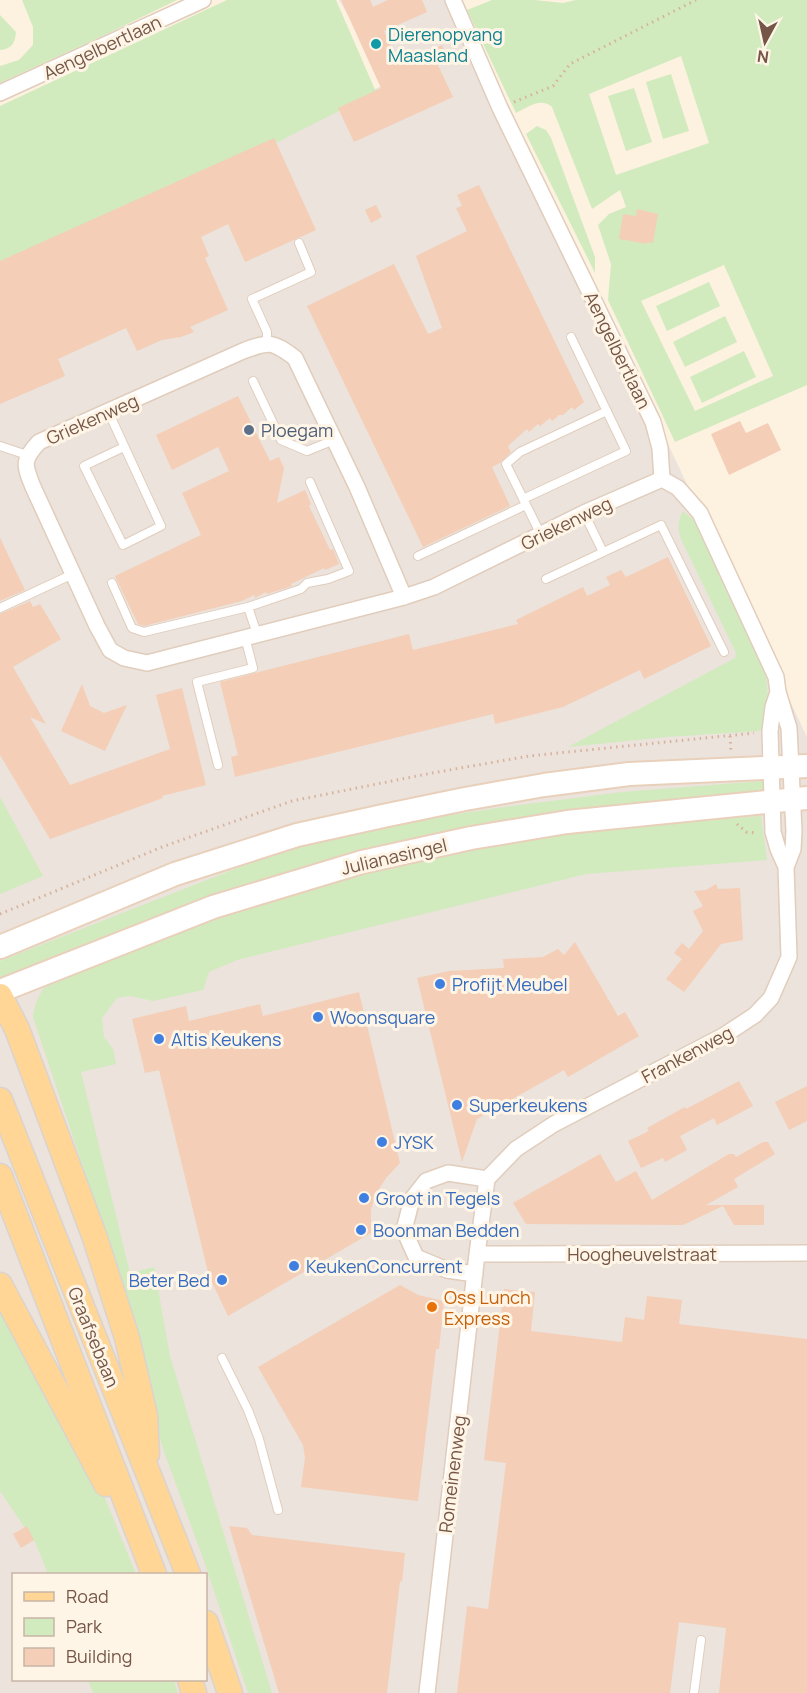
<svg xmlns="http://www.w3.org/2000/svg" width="807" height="1693" viewBox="0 0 807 1693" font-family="Manrope,sans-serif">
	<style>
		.industrial { fill: #ebe3dc; fill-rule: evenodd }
		.green { fill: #d1ebbe; fill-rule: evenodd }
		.building { fill: #f4ceb6 }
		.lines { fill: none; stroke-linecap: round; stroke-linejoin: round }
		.lane-casing { stroke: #e1cdbc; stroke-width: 10 }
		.street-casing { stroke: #e1cdbc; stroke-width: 18 }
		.secondary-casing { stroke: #e9d0bb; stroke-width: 26 }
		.primary-casing { stroke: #dbd3cf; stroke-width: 27 }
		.path { stroke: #d8b19a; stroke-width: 3; stroke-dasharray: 1.5 4.5; stroke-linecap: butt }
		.lane { stroke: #fff; stroke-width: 8 }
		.street { stroke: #fff; stroke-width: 15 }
		.secondary { stroke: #fff; stroke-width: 22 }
		.primary { stroke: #ffd695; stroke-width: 24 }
		.culture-dot { fill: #0f9aa8; stroke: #fff5e7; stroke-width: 2 }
		.service-dot { fill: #5c6f8a; stroke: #fff5e7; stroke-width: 2 }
		.shop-dot { fill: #3f7fe0; stroke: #fff5e7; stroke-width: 2 }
		.food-dot { fill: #e8710a; stroke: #fff5e7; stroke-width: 2 }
		.labels { text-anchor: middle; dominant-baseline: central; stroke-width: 6; stroke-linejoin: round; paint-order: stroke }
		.culture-label { font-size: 18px; fill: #0d838f; stroke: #fff5e7; text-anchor: start }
		.street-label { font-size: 18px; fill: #755646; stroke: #fff5e7 }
		.service-label { font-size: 18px; fill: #4e5e75; stroke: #fff5e7; text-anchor: start }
		.shop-label { font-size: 18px; fill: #366cbe; stroke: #fff5e7; text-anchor: start }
		.food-label { font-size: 18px; fill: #c56008; stroke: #fff5e7; text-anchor: start }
	</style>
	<rect width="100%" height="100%" fill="#fdf1e0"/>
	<path class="industrial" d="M339,0H457L807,737V1693H0V260L388,83ZM14,1574H206V1680H14Z"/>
	<path class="green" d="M22,0H177L109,33L0,83V66L19,60L33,45V27Z
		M227,0H336L376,92L274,144L0,264V106Z
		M492,0H534L563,3L576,0H807V385L675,442L608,300L611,264L598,225L609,214L626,207L620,190L592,209L552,107C541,97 528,107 516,113L467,10ZM681,56L709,143L616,175L589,94ZM724,265L773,376L695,411L641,301Z
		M0,15L16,32C15,43 12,49 0,50Z
		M671,74L689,131L663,139L646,82Z
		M634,88L652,142L626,151L608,96Z
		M537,126L546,130L551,138L595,257V273L526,134Z
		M709,282L720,306L667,331L656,306Z
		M725,316L737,342L685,367L673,342Z
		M744,351L756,377L702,403L690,377Z
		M683,511L696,522L702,533L765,667L769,707L765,727L759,731L666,737L568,747L735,658L736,653L681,539C677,528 678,521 683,511Z
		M763,781V795L599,806L485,827L349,856L215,895L0,981V961L299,844L405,822L497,808L622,792Z
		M0,797L43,876L0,894Z
		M761,816L767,860L586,874L237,960L209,972L203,990L153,1001L130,996L117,998L102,1018L104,1037L113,1049L116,1064L81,1072L130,1273L154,1267L170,1356L272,1693H248L204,1561L163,1449L101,1221L33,1017C34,1005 38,997 44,988C162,935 282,889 409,861C525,835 643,825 761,816Z
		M0,1299L102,1491L136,1574H48L36,1544L0,1491Z
		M88,1680H174L178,1693H93Z"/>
	<path class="building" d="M341,0H370L373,7L388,0H422L427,12L384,31L399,65L442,45L448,58L437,63L453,97L354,142L338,108L381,88Z
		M274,138L316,230L245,262L228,224L201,237L209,256L205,258L228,310L190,327L194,332L181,337L162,340L137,351L126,328L58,359L65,376L0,404V261Z
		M479,185L584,402L574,410L572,407L563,415H559L552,421L550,418L540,426L538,424L529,432L527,429L508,446L511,452L500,463L492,467L510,506L423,547L307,306L394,264L428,334L442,328L416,256L467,231L456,208L462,206L457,195Z
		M376,205L382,217L371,223L365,210Z
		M637,209L658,214L653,243L647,242V244L619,239L623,214L636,216Z
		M238,396L270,461L279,457L284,468L277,503L305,490L311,504L309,506L330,550L333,549L339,564L325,570L324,568L291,584L292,586L267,594L266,592L255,598L254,595L242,601L144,626L138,624L115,576L201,535L182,493L229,471L218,447L172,470L156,435Z
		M740,421L746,433L768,423L781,450L729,475L711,434Z
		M0,538L25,590L0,601Z
		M668,557L711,646L644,679L640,670L563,707L495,724L493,714L235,777L231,757L238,755L220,682L409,634L413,650L518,624L516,620L583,587L587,596L610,585L606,577L621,570L626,577Z
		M30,601L33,607L40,604L61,639L13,667L46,724L30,717L70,785L170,749L156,695L182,688L206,785L162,796L163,798L50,839L0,755V614Z
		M82,684L90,706L104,713L127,705L105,751L61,731Z
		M716,884L718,889L740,888L743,940L721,944L684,992L666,979L682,959L674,953L682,943L689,949L703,931L693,911L703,906L694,891L706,890Z
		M575,942L618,1016L625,1012L639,1036L568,1077L564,1070L477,1119L462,1162L417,978L449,971L504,968L503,959L543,957L558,949L564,955Z
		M359,992L400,1163L386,1178L376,1194L371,1209V1233L228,1316L209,1276L159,1070L145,1073L132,1019L186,1006L189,1021L260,1004L263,1016Z
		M739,1081L753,1106L717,1125L714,1118L680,1136L687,1150L665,1162L663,1158L641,1168L628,1141L649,1131L647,1128L685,1107L686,1109Z
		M807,1086V1121L789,1130L775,1102Z
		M763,1142H768L775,1154L734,1179L738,1187L706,1205H764V1225H734L723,1206L683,1225L526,1224L513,1203L600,1154L616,1182L636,1171L652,1200L729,1154H734L736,1157Z
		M400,1285L418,1295L444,1301L439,1349H436L418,1501L301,1487L305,1458L303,1445L258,1367Z
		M504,1289L535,1292L531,1331L622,1342L625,1317L644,1320L647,1296L682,1300L679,1324L807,1339V1693H719L726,1628L679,1622L670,1693H457L467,1606L488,1609L506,1463L484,1460Z
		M27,1526L34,1540L21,1548L13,1534Z
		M229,1526L247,1528L252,1535L405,1553L402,1582L400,1581L387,1693H279Z"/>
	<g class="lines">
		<g class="lane-casing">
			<path id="lane" d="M267,344V332L252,299L311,272L299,243
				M253,381L281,440L307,451L334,440
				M108,411L161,526L123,545L84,466L124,447
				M0,446L27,455
				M523,499L626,451L571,337
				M584,513L603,552
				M541,535L506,464L520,452L607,411
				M418,556L526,505
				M546,579L661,525L724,652
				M112,583L132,628L144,632L248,607L301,589L307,583L328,579L349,571L310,482
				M248,607L257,634
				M0,608L73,574
				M218,765L197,682L253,668L245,637
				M222,1358L248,1410L259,1439L278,1510
				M694,1693L701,1640"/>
		</g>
		<g class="street-casing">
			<path id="street" d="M453,0L500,108L653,422L660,448L662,479
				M0,93L203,0
				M404,597L357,487L295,358C272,341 270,341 243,351L39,442C22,460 24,465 33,487L97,626L110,650L124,658L147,663L404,597L434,587L584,513L662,479
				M778,692L773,707L770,731L773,832L778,849L786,867
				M477,1254L807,1253
				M475,1274L447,1270L416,1257L404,1230L412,1199L426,1181L448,1173L487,1179
				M427,1693L477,1254L487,1179L516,1149L554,1124L723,1036L755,1015L771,998L789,957L786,867L793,849L794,831L789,728L778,692L776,677L700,513L678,488L662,479"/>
		</g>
		<g class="secondary-casing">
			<path id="secondary" d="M0,947L175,874L297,835L383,816L465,799L544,785L629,774L807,766
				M0,991L213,907L362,862L471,838L567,822L807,798"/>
		</g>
		<g class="primary-casing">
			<path id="primary" d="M0,996L17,1029L95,1238L127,1338L145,1415L147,1454
				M0,1100L188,1574
				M0,1176L154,1574
				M0,1285L106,1484
				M206,1623L230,1693
				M190,1680L194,1693"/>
		</g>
		<path class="path" d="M514,102L553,86L570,64L696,0
			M730,736L731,752
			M737,824L746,832L757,833
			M0,914L162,847L292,801L432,773L529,756L754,733"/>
		<use href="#lane" class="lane"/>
		<use href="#street" class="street"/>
		<use href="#secondary" class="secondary"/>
		<use href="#primary" class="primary"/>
	</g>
	<circle class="culture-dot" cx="376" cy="44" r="6"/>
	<circle class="service-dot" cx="249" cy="430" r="6"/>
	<g class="shop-dot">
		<circle cx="440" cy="984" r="6"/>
		<circle cx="318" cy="1017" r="6"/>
		<circle cx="159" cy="1039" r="6"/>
		<circle cx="457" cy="1105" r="6"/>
		<circle cx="382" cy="1142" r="6"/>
		<circle cx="364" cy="1198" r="6"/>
		<circle cx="361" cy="1230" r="6"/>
		<circle cx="294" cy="1266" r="6"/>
		<circle cx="222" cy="1280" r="6"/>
	</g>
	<circle class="food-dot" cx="432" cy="1307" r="6"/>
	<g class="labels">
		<g class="culture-label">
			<text x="388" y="34">Dierenopvang<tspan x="388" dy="21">Maasland</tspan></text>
		</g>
		<g class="street-label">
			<text transform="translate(102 47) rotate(-25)">Aengelbertlaan</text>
			<text transform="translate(618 350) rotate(64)">Aengelbertlaan</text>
			<text transform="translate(92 419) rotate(-24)">Griekenweg</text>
			<text transform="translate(566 523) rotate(-26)">Griekenweg</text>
			<text transform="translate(394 856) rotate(-13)">Julianasingel</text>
			<text transform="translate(687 1054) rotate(-28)">Frankenweg</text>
			<text x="642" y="1254">Hoogheuvelstraat</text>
			<text transform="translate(94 1337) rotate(68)">Graafsebaan</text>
			<text transform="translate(452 1474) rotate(-83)">Romeinenweg</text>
		</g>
		<g class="service-label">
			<text x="261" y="430">Ploegam</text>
		</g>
		<g class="shop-label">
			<text x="452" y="984">Profijt Meubel</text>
			<text x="330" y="1017">Woonsquare</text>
			<text x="171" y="1039">Altis Keukens</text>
			<text x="469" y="1105">Superkeukens</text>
			<text x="394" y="1142">JYSK</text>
			<text x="376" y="1198">Groot in Tegels</text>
			<text x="373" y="1230">Boonman Bedden</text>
			<text x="306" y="1266">KeukenConcurrent</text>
			<text x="210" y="1280" text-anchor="end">Beter Bed</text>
		</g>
		<g class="food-label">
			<text x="444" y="1297">Oss Lunch<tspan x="444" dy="21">Express</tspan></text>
		</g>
	</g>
	<rect x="12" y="1573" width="195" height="108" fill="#fff5e7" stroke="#c8b5a7" stroke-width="1.5"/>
	<rect x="24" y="1592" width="30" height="9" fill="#ffd695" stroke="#c8b5a7" stroke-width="1.5"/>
	<text x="66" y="1603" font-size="18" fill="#755646">Road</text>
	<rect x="24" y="1618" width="30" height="18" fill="#d1ebbe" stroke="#c8b5a7" stroke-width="1.5"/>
	<text x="66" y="1633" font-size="18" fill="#755646">Park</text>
	<rect x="24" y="1648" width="30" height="18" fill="#f4ceb6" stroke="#c8b5a7" stroke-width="1.5"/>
	<text x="66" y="1663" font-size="18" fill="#755646">Building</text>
	<g transform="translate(765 42) rotate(188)" stroke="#fff5e7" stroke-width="4.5" paint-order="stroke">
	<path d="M0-4.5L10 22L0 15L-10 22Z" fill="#755646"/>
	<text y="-9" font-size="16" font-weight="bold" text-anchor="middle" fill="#755646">N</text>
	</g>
</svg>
